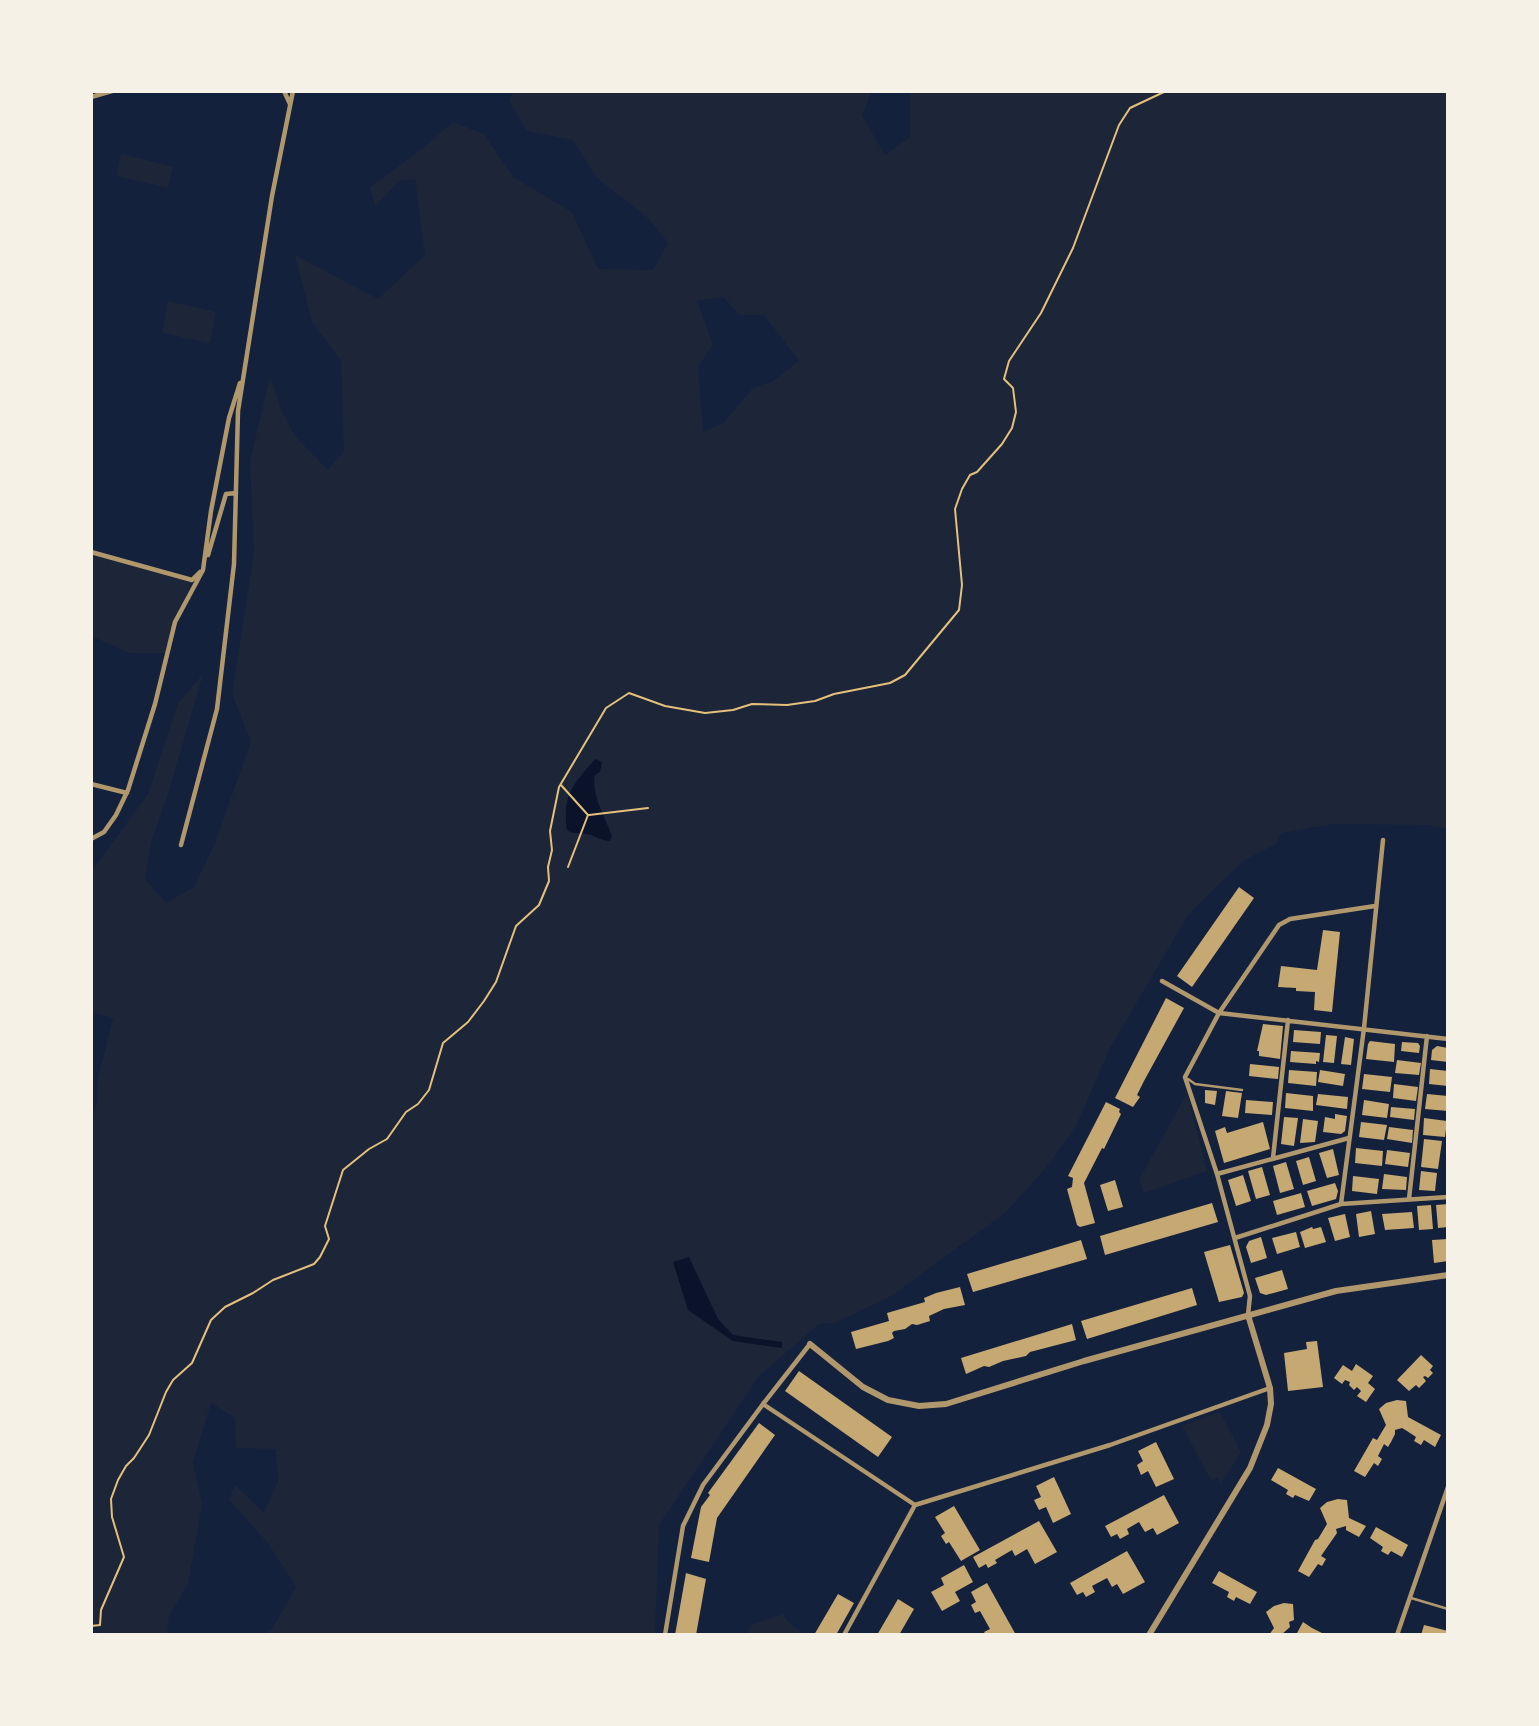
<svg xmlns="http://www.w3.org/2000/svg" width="1539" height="1726" viewBox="0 0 1539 1726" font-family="Quicksand,sans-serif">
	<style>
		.green { fill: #1d2539; fill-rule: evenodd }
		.water { fill: #0b132b }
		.building { fill: #c6a872 }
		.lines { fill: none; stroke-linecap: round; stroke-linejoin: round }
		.path { stroke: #e5c07b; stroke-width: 2 }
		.service { stroke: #b1986c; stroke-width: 2.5 }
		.minor { stroke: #b1986c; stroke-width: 4.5 }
		.tertiary { stroke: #b1986c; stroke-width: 6 }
	</style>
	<rect width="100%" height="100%" fill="#14213d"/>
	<path class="green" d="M514,91H872L862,115L885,155L910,137V91H1448V829L1428,825L1334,824L1281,833L1276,844L1243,861L1188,915L1110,1048L1076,1126L1047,1167L1005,1213L891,1296L835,1323L819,1324L759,1376L659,1525L655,1635H262L272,1629L296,1587L268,1543L229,1500L235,1485L264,1513L278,1481L276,1449L236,1448L235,1418L211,1403L193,1462L202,1504L188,1584L169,1616L167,1635H103L91,1621V1128L97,1100L98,1079L113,1018L91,1012V872L148,794L178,703L203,674L168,794L151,842L145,879L166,903L194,887L215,843L251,741L232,694L254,553L250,461L270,377L283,413L295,436L328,470L344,451L341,361L312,322L295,255L378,299L425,255L415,179L399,181L375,206L370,187L422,149L453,122L484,134L513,177L572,212L598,269L653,270L668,243L649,219L597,178L573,140L527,131L509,101ZM723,297L740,315H764L799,361L773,381L753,388L723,423L703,432L698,367L713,344L697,301Z
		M121,154L173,167L168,188L117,176Z
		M168,301L216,312L210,343L162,333Z
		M91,552L192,580L175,622L168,653H130L91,636Z
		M1187,1093L1207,1171L1144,1193L1139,1180Z
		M1220,1412L1241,1452L1220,1485L1218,1478L1211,1480L1182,1426Z
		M783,1614L786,1620L805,1635H747L751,1625Z"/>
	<path class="water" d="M595,759L602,762L600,772L595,775C591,795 605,817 612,836L610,841C601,841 595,835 586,834C578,832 575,835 567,830C562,795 573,785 595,759Z
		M689,1257L718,1319L733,1335L782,1342V1348L733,1341L688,1310L673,1262Z"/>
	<path class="building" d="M1239,887L1254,898L1192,987L1177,976Z
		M1323,930L1340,932L1332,1012L1314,1010L1315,992L1296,991V988L1278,987L1281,966L1317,970Z
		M1166,998L1184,1008L1144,1081L1137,1095L1140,1097L1133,1107L1115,1098Z
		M1263,1024L1283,1026L1280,1059L1259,1056V1051H1257Z
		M1294,1030L1321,1032L1320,1044L1293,1042Z
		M1326,1035L1337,1036L1334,1063L1323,1062Z
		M1345,1037L1354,1039L1351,1065L1341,1064Z
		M1370,1041L1395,1044L1394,1062L1366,1059L1368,1044Z
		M1402,1042L1418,1043L1420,1046L1419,1053L1401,1051Z
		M1437,1046L1448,1048V1062L1431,1060L1432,1050Z
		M1291,1051L1320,1053L1319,1062L1316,1061V1064L1290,1062Z
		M1397,1060L1421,1063L1419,1075L1395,1073Z
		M1250,1064L1279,1067L1278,1079L1249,1076Z
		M1430,1069L1448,1071V1086L1429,1084Z
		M1289,1070L1317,1072L1316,1086L1288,1083Z
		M1320,1070L1345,1074L1343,1086L1318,1082Z
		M1364,1074L1392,1077L1390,1092L1362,1089Z
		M1394,1084L1418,1087L1416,1101L1393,1098Z
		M1205,1090L1217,1091L1215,1105L1205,1103Z
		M1226,1091L1242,1093L1238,1118L1222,1116Z
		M1286,1093L1313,1096V1111L1285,1108Z
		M1318,1094L1348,1097L1347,1109L1316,1105Z
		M1427,1094L1448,1096V1111L1425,1109Z
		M1246,1100L1273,1102L1272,1115L1245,1113Z
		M1364,1100L1389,1104L1387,1118L1362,1115Z
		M1106,1102L1120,1109L1119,1112L1121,1114L1104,1149L1102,1148L1084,1183L1095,1223L1080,1227L1077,1225L1067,1189L1072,1187L1073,1178L1068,1176Z
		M1391,1107L1415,1109L1414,1120L1390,1117Z
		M1335,1114L1347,1116L1345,1131L1341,1134L1323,1132L1325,1117L1335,1119Z
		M1284,1117L1298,1118L1294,1146L1281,1144Z
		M1424,1118L1447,1121L1445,1137L1423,1135Z
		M1303,1119L1318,1121L1315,1142L1300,1143Z
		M1263,1122L1270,1149L1224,1163L1215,1131L1225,1127L1227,1133Z
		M1361,1122L1387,1125L1384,1140L1359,1137Z
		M1389,1127L1413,1130L1412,1143L1387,1139Z
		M1424,1139L1442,1141L1438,1169L1421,1167Z
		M1356,1148L1383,1151L1382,1166L1355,1163Z
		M1333,1149L1339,1175L1327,1178L1319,1153Z
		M1387,1150L1410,1153L1408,1167L1385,1164Z
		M1309,1157L1316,1181L1303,1185L1296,1161Z
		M1286,1162L1294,1189L1280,1193L1273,1166Z
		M1262,1167L1270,1195L1256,1199L1248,1171Z
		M1421,1171L1437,1173L1435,1191L1419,1190Z
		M1384,1174L1407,1177L1406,1190L1382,1189Z
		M1243,1175L1251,1201L1236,1206L1228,1180Z
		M1353,1176L1379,1179L1377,1194L1352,1191Z
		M1115,1180L1123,1207L1108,1211L1100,1185Z
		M1335,1183L1338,1191L1336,1199L1312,1206L1307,1191Z
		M1301,1193L1305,1207L1277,1215L1273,1201Z
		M1212,1203L1218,1222L1105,1255L1100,1236Z
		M1448,1204V1227L1438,1228L1436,1205Z
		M1431,1205L1433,1229L1419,1230L1417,1206Z
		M1371,1211L1375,1234L1359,1237L1356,1214Z
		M1412,1212L1414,1228L1385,1230L1382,1214Z
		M1345,1214L1350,1237L1335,1241L1328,1218Z
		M1312,1227L1313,1229L1321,1227L1326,1242L1305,1248L1300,1232Z
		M1296,1232L1300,1247L1277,1254L1272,1238Z
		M1261,1237L1267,1258L1251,1263L1246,1247L1249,1241Z
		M1448,1239V1261L1434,1263L1432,1240Z
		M1081,1240L1087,1259L973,1292L967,1274Z
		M1230,1245L1244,1293L1242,1297L1219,1302L1204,1252Z
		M1282,1270L1288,1289L1266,1295L1260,1293L1255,1278Z
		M960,1287L965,1305L944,1309L929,1316L930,1321L917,1325L912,1324L905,1329L894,1331L892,1333L894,1338L888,1341L856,1349L851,1332L889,1321L887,1313L925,1302L924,1298L936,1293Z
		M1192,1288L1197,1305L1087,1339L1081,1321Z
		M1072,1324L1076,1340L1030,1352L1026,1356L1003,1361L989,1367L984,1366L966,1374L961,1358Z
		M1317,1341L1323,1387L1288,1391L1284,1353L1307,1349L1306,1342Z
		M1421,1355L1433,1366L1430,1370L1433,1373L1428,1378L1425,1376L1423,1377L1426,1381L1419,1388L1416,1385L1409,1391L1397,1380Z
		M1356,1364L1373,1376L1368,1383L1375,1389L1366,1402L1357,1396L1361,1391L1357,1387L1354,1390L1349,1385L1350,1382L1345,1380L1342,1384L1334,1378L1343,1365L1352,1371Z
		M799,1371L892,1437L878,1457L785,1391Z
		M1397,1400L1406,1401L1408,1417L1441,1435L1435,1447L1424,1440L1421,1445L1414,1441L1416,1437L1407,1431L1402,1428L1395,1430V1434L1391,1442L1388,1447L1384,1444L1378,1456L1382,1459L1378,1466L1374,1463L1365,1477L1354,1471L1373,1438L1377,1440L1386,1425L1379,1409L1386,1403Z
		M759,1423L775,1435L717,1518L709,1562L691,1558L701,1507L710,1495L708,1493Z
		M1156,1442L1174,1479L1156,1487L1148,1471L1141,1475L1137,1465L1143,1461L1138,1451Z
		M1278,1468L1316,1489L1309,1501L1295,1495L1293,1498L1286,1494L1288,1490L1271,1480Z
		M1054,1477L1071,1514L1053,1523L1046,1507L1039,1510L1034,1500L1041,1497L1036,1486Z
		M1164,1495L1179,1523L1157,1535L1153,1528L1145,1532L1139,1522L1127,1529L1129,1534L1120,1539L1117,1534L1111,1537L1105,1526Z
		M1338,1499L1347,1500L1349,1518L1366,1526L1359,1537L1346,1530V1526L1336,1529L1337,1533L1321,1556L1326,1559L1322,1566L1318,1564L1309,1577L1298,1571L1315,1540L1318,1539L1327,1524L1320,1508L1327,1502Z
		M954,1506L980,1550L961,1561L949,1542L946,1544L941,1536L945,1533L935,1517Z
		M1039,1521L1057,1552L1035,1564L1027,1549L1015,1556L1012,1550L995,1560L997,1563L988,1568L986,1564L979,1568L973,1557Z
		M1376,1527L1408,1545L1402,1557L1391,1551L1388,1555L1381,1551L1383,1547L1370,1538Z
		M1127,1551L1145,1582L1123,1594L1117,1584L1112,1587L1107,1578L1092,1586L1095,1592L1086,1597L1083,1592L1077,1595L1070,1583Z
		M964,1565L973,1582L955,1592L960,1601L942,1611L931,1592L944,1585L941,1578Z
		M1219,1571L1257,1592L1250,1604L1236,1597L1234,1601L1227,1597L1229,1592L1212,1583Z
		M686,1573L706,1579L696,1635H675Z
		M987,1583L1016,1635H986L984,1632L990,1629L980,1611L975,1613L971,1605L976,1602L971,1592Z
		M838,1594L854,1603L836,1635H814Z
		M898,1599L914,1609L899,1635H877Z
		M1284,1603L1293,1604L1294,1620L1289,1622L1290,1627L1281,1635H1269L1274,1628L1266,1612L1274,1606Z
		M1303,1622L1312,1628L1326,1635H1300L1297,1633Z
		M1424,1625L1448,1631V1635H1421Z"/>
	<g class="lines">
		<path class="path" d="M561,785L588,815L568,867
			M589,815L648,808
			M91,1626L100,1625L101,1610L124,1557L112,1517L111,1499L118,1480L126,1466L134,1458L149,1435L166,1392L173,1380L192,1363L211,1320L225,1307L253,1293L273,1280L314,1264L320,1257L329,1239L325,1226L343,1170L369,1149L387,1139L406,1112L418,1104L429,1090L443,1043L468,1022L484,1001L496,982L516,926L539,905L549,881L548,867L552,850L550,831L559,787L606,708L629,693L665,706L705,713L733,710L752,704L787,705L815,701L834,694L890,683L905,675L959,610L962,585L955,509L962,489L970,475L977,472L1002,444L1012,428L1016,412L1013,388L1004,379L1009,361L1041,313L1073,248L1119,125L1130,108L1166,91"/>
		<path class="service" d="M1188,1079L1195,1084L1242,1090
			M1411,1598L1448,1609"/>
		<path class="minor" d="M284,91L290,104
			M91,97L112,91
			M91,552L192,580L200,572
			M208,555L226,494L236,493
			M91,784L127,793
			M91,839L104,832L116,815L128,790L155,704L175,622L203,570L211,511L229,418L240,383
			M181,845L217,709L234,564L238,411L272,196L293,91
			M1162,981L1219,1013L1448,1039
			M1273,1158L1288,1020
			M1217,1174L1349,1138
			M1409,1199L1427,1036
			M1341,1204L1364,1028L1383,840
			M1235,1238L1341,1204L1448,1197
			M1248,1315L1250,1296L1217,1174L1185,1077L1219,1013L1279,925L1290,919L1375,906
			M810,1344L763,1404L915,1505L1110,1445L1270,1388
			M665,1635L683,1526L703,1485L763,1404
			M844,1635L915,1505
			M1397,1635L1448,1487"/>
		<path class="tertiary" d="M810,1344L863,1387L888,1400L919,1406L946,1404L1084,1361L1336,1291L1448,1275
			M1149,1635L1250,1468L1267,1425L1271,1404L1270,1388L1248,1315"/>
	</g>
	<rect width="1539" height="1726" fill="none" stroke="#f6f1e7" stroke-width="186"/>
</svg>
